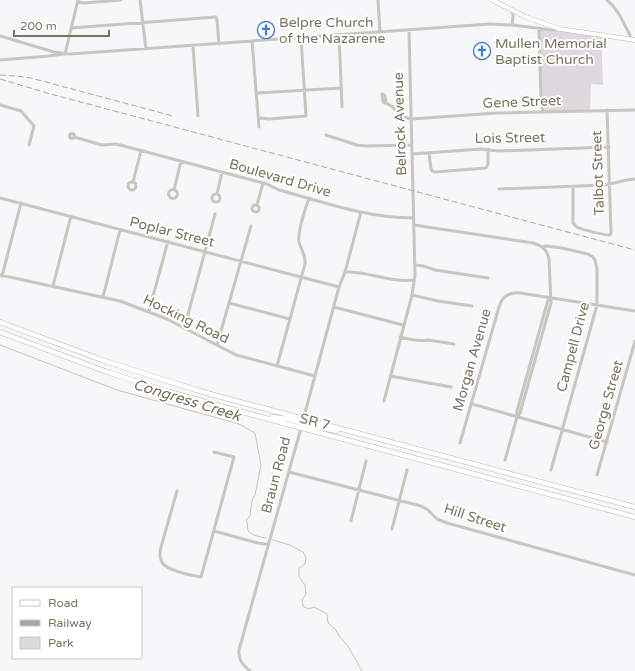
<svg xmlns="http://www.w3.org/2000/svg" width="635" height="671" viewBox="0 0 635 671" font-family="'Varela Round',sans-serif">
	<style>
		.green { fill: #ded8df }
		.lines { fill: none; stroke-linecap: round; stroke-linejoin: round }
		.stream { stroke: #c9c3ba; stroke-width: 1 }
		.major-casing { stroke: #bab8b1; stroke-width: 5 }
		.highway-casing { stroke: #b9b7b1; stroke-width: 5.5 }
		.minor { stroke: #c7c6c0; stroke-width: 3 }
		.major { stroke: #fff; stroke-width: 4 }
		.highway { stroke: #fff; stroke-width: 4.5 }
		.rail { stroke: #aaa89e; stroke-width: 1; stroke-dasharray: 6 3; stroke-linecap: butt }
		.labels { text-anchor: middle; dominant-baseline: central; stroke-width: 4; stroke-linejoin: round; paint-order: stroke }
		.poi-label { font-size: 14px; fill: #787461; stroke: #fff; text-anchor: start }
		.street-label { font-size: 14px; fill: #787461; stroke: #fff }
		.water-label { font-size: 15px; font-style: italic; fill: #787060; stroke: #fff }
	</style>
	<rect width="100%" height="100%" fill="#f7f6f8"/>
	<path class="green" d="M539,28L601,35L603,85L591,84L590,110L543,112Z"/>
	<g class="lines">
		<path class="stream" d="M0,345L117,390L239,424L255,433L261,465L255,495L252,500L250,516L246,520C248,523 247,527 248,530C251,536 261,537 266,538
			M273,540L290,545L303,552L306,558L305,564L299,568V577L305,585L306,594L302,600L303,606L308,609L314,607L327,614L328,623L336,630L339,636L348,646L362,671"/>
		<g class="major-casing">
			<path id="major" d="M492,0L526,17L560,29L635,40"/>
		</g>
		<g class="highway-casing">
			<path id="highway" d="M0,322L102,360L161,379L210,394L635,507
				M0,332L110,373L169,392L216,405L635,517
				M272,417L288,419L316,427L337,431"/>
		</g>
		<path class="minor" d="M140,0L146,49
			M378,0L380,32
			M607,0C618,9 623,22 630,35V39
			M78,2L84,3L121,0
			M512,25L513,16L512,10
			M71,28L216,17L217,20L219,44
			M539,28L541,101L543,112
			M339,35L342,107
			M0,36L54,52L70,54L490,24L512,25L553,30L558,29
			M252,41L259,127
			M193,46L198,116
			M65,54L78,0
			M0,60L49,56L63,54
			M257,93L341,88
			M386,103H384L383,102L382,94H383L385,96L386,103L393,107L400,116L411,119L497,113L635,110
			M0,105L21,111L34,126L29,145
			M259,118L269,119L306,116L301,38
			M69.5 136a2.5 2.5 0 1 1 5 0a2.5 2.5 0 1 1-5 0Z
			M326,135L357,145L366,146L411,145
			M74,137L102,145L116,144L124,146L267,184L279,190C323,202 367,218 413,218
			M429,153L431,169L432,171L435,172L486,168L488,164V149
			M412,154L481,149L498,151L609,147
			M128 186a4 4 0 1 1 8 0a4 4 0 1 1-8 0Z
			M133,182L141,151
			M573,186V223C575,225 575,226 577,227C583,230 604,235 610,235L611,233L607,110
			M499,189L605,185L627,180L635,179
			M168.5 194a4.5 4.5 0 1 1 9 0a4.5 4.5 0 1 1-9 0Z
			M174,190L181,161
			M217,194L222,172
			M212 198a4 4 0 1 1 8 0a4 4 0 1 1-8 0Z
			M0,198L339,287
			M257,205H254L252,208V210L255,212H257L259,210V207L257,205L263,183
			M414,225L533,243C542,246 547,249 549,259L551,303L520,413L517,417L505,460
			M542,247L546,246L562,248L588,254L593,257L595,260L597,269V305L551,470
			M415,265L423,266L435,270L488,278
			M345,272C368,271 391,283 414,280
			M0,275L120,301L167,319L236,355L315,376
			M2,276L21,203
			M53,286L71,216
			M412,295L438,301L472,306
			M103,297L120,230
			M229,303L290,319
			M334,307L403,325
			M149,311L168,241
			M183,327L186,322L215,214
			M400,337C408,339 419,342 428,340L454,344
			M217,345L251,226
			M277,366L305,264C306,255 301,250 299,242C297,231 305,210 309,198
			M390,376L451,387
			M384,401L412,295L415,275L409,30
			M472,404L607,442
			M517,417V411L548,300L550,298
			M303,420L339,287L345,272L361,212
			M460,443L499,307C502,296 509,292 520,293L635,311
			M289,472L421,506L428,510L437,519L447,523L635,575
			M597,475L635,341
			M177,491L161,547C160,551 159,555 161,560C164,571 190,575 201,577L234,457L214,452
			M351,521L366,461
			M392,529L407,470
			M214,531L258,543L264,544H269
			M250,671C243,665 238,660 239,650L301,428"/>
		<use href="#major" class="major"/>
		<use href="#highway" class="highway"/>
		<path class="rail" d="M0,75L16,76L31,78L173,116
			M0,79L47,93L635,250"/>
	</g>
	<defs>
		<g id="church-ring" transform="scale(0.9)"><circle r="9.5" fill="#fff" stroke="#3b7dd4" stroke-width="1.5"/><path d="M-1.2-6h2.4v3.5h3.3v2.4h-3.3V6h-2.4V-.1h-3.3v-2.4h3.3Z" fill="#3b7dd4"/></g>
	</defs>
	<g fill-rule="evenodd">
		<use href="#church-ring" x="266" y="30"/>
		<use href="#church-ring" x="482" y="51"/>
	</g>
	<g class="labels">
		<g class="poi-label">
			<text x="279" y="22">Belpre Church<tspan x="279" dy="16">of the Nazarene</tspan></text>
			<text x="495" y="43">Mullen Memorial<tspan x="495" dy="16">Baptist Church</tspan></text>
		</g>
		<g class="street-label">
			<text transform="translate(522 102) rotate(-2)">Gene Street</text>
			<text transform="translate(400 124) rotate(-92)">Belrock Avenue</text>
			<text transform="translate(510 138) rotate(-1)">Lois Street</text>
			<text transform="translate(598 173) rotate(-92)">Talbot Street</text>
			<text transform="translate(280 178) rotate(16)">Boulevard Drive</text>
			<text transform="translate(172 232) rotate(14)">Poplar Street</text>
			<text transform="translate(186 319) rotate(26)">Hocking Road</text>
			<text transform="translate(573 347) rotate(-75)">Campell Drive</text>
			<text transform="translate(472 360) rotate(-74)">Morgan Avenue</text>
			<text transform="translate(606 405) rotate(-74)">George Street</text>
			<text transform="translate(315 422) rotate(15)">SR 7</text>
			<text transform="translate(276 475) rotate(-75)">Braun Road</text>
			<text transform="translate(475 518) rotate(18)">Hill Street</text>
		</g>
		<g class="water-label">
			<text transform="translate(187 400) rotate(17)">Congress Creek</text>
		</g>
	</g>
	<rect x="12" y="587" width="130" height="72" fill="#ffffff" stroke="#c9c7c0"/>
	<rect x="20" y="600" width="20" height="6" fill="#ffffff" stroke="#c9c7c0"/>
	<text x="48" y="607" font-size="12" fill="#787461">Road</text>
	<rect x="20" y="620" width="20" height="6" fill="#aaa89e" stroke="#c9c7c0"/>
	<text x="48" y="627" font-size="12" fill="#787461">Railway</text>
	<rect x="20" y="637" width="20" height="12" fill="#ded8df" stroke="#c9c7c0"/>
	<text x="48" y="647" font-size="12" fill="#787461">Park</text>
	<path d="M14 30v6h95v-6" fill="none" stroke="#787461" stroke-width="2"/>
	<text x="20" y="30" font-size="12" fill="#787461" stroke="#ffffff" stroke-width="3" paint-order="stroke">200 m</text>
</svg>
